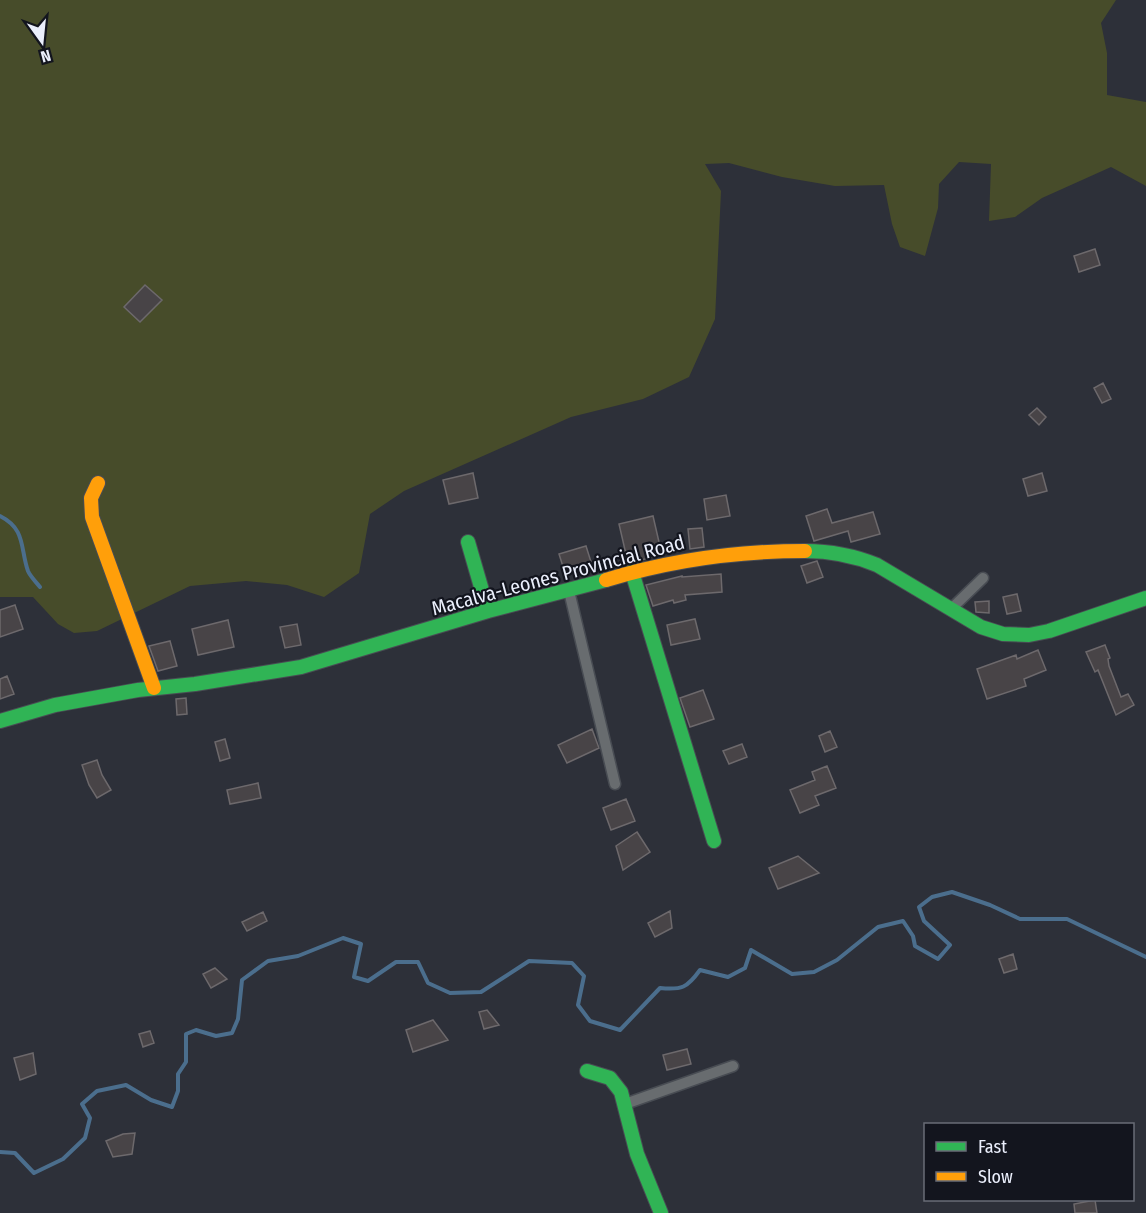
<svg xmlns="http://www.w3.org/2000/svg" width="1146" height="1213" viewBox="0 0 1146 1213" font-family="'Fira Sans Condensed',sans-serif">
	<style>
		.green { fill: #474c2a }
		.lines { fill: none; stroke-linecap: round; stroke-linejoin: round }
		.stream { stroke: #4b6e8d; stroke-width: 4 }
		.building { fill: #484447; stroke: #6d696c; stroke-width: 1.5 }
		.street-casing { stroke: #484c53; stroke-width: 13 }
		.fast-casing { stroke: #484c53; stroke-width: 16 }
		.slow-casing { stroke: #484c53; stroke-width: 16 }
		.street { stroke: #686c6f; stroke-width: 10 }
		.fast { stroke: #30b455; stroke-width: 14 }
		.slow { stroke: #ff9f0a; stroke-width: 14 }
		.labels { text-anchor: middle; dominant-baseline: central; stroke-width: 4.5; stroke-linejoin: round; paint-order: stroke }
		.street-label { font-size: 20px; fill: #ebeffc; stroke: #13151e }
	</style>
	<rect width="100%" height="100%" fill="#2d3039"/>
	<path class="green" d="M0,0H1116L1101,23L1107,53V95L1146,102V186L1111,167L1042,198L1015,217L989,221L991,164L959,162L939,184L938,208L925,256L900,247L892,224L884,185L835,186L782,177L729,163L705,164L721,191L715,319L689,377L643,399L571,417L404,491L370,514L359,573L324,597L287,585L246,581L190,586L97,631L74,633L58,624L33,597H0Z"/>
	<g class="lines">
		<path class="stream" d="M0,516C26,529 20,548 28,571C30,576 36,582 40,587
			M0,1152L15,1153L34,1173L63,1159L85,1138L90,1118L82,1104L97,1091L126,1085L151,1100L172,1107L178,1091V1074L186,1062V1034L196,1030L216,1036L232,1033L238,1019L242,980L268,961L298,956L343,938L361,944L354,977L368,981L396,962H418L428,983L450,993L481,992L529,961L572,963L584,976L578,1005L590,1021L620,1030L660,988C682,990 687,988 700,970L728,977L745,968L751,950L792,974L814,972L837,960L878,927L903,921L913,936L915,946L938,959L950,945L924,921L919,907L932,897L952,892L990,905L1020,919H1067L1146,957"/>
	</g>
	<path class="building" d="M1095,249L1100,265L1079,272L1074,256Z
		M145,285L162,300L140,322L124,307Z
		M1103,383L1111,399L1102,403L1094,388Z
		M1037,408L1046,417L1039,425L1029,415Z
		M473,473L478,498L449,504L443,480Z
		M1042,473L1047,491L1028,496L1023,479Z
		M726,495L730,516L707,520L704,499Z
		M827,509L832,523L873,512L880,534L851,542L848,531L814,541L806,516Z
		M653,516L662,555L628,563L619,524Z
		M702,528L704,547L690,549L688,529Z
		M586,546L592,565L565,573L559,554Z
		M817,561L823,577L807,583L801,566Z
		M721,574L722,592L685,595L686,600L674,603L673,600L653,606L646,585L682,576V577Z
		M1017,594L1021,611L1007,614L1003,597Z
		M989,601V613L976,612L975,602Z
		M15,605L23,629L0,637V610Z
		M695,619L700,639L671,645L667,625Z
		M228,620L234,647L198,655L192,629Z
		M297,624L301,645L285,648L280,627Z
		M170,641L177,666L158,671L149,646Z
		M1105,645L1110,658L1108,659L1109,666L1121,697L1128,694L1134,705L1116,715L1098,670L1095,672L1086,652Z
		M1038,650L1046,670L1024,679L1026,686L987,699L977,669L1016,655L1017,659Z
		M7,676L14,694L0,699V679Z
		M703,690L714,719L690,727L680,698Z
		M186,698L187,714L177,715L176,699Z
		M592,729L599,748L567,763L558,745Z
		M830,731L837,747L825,752L819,736Z
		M225,739L230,758L220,761L215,742Z
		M742,744L747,757L729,764L723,751Z
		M97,760L102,775L111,790L97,798L89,785L82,765Z
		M827,766L836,788L815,796L819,805L800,813L790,790L815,780L812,772Z
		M258,783L261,798L230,804L227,790Z
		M626,799L635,821L611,830L603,808Z
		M637,832L650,852L623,870L616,846Z
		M798,856L819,873L778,889L769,868Z
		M670,911L672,928L655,937L648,923Z
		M263,912L267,921L247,931L242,922Z
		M1013,954L1017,969L1004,973L999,959Z
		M215,968L227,979L211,988L203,974Z
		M487,1010L499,1025L484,1029L479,1012Z
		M433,1020L448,1040L413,1052L406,1030Z
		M150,1031L154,1043L143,1047L139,1034Z
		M687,1049L691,1064L667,1070L663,1055Z
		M33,1053L36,1074L20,1080L14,1058Z
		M135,1133L132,1154L113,1157L106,1141L123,1134Z
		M1095,1200L1097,1213H1075L1074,1204Z"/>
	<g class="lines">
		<g class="street-casing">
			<path id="street" d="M569,591L615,784
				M951,609L983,578
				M625,1104L733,1066"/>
		</g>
		<g class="fast-casing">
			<path id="fast" d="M468,542L488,611
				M805,551C830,551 855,556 877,565L981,627L1003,634L1029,635L1049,631L1146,598
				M632,572L714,841
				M0,721L55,705L138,690L195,684L301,667L488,611L606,580
				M587,1071L610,1078L621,1092L637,1154L661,1213"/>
		</g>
		<g class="slow-casing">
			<path id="slow" d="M98,483L91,498L92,517L154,688
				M606,580C671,560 737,551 805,551"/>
		</g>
		<use href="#street" class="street"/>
		<use href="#fast" class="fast"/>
		<use href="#slow" class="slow"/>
	</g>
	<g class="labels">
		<g class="street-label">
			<text transform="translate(558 575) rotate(-15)">Macalva-Leones Provincial Road</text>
		</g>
	</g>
	<rect x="924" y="1123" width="210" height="78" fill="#13151e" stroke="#696c77" stroke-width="1.5"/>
	<rect x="936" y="1142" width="30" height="9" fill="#30b455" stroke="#696c77" stroke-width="1.5"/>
	<text x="978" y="1153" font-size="18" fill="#ebeffc">Fast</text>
	<rect x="936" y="1172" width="30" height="9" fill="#ff9f0a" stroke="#696c77" stroke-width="1.5"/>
	<text x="978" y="1183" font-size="18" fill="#ebeffc">Slow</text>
	<g transform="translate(42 42) rotate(165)" stroke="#13151e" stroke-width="4.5" paint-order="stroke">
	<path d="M0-4.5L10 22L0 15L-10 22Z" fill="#ebeffc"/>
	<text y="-9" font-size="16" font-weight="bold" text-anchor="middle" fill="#ebeffc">N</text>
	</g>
</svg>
